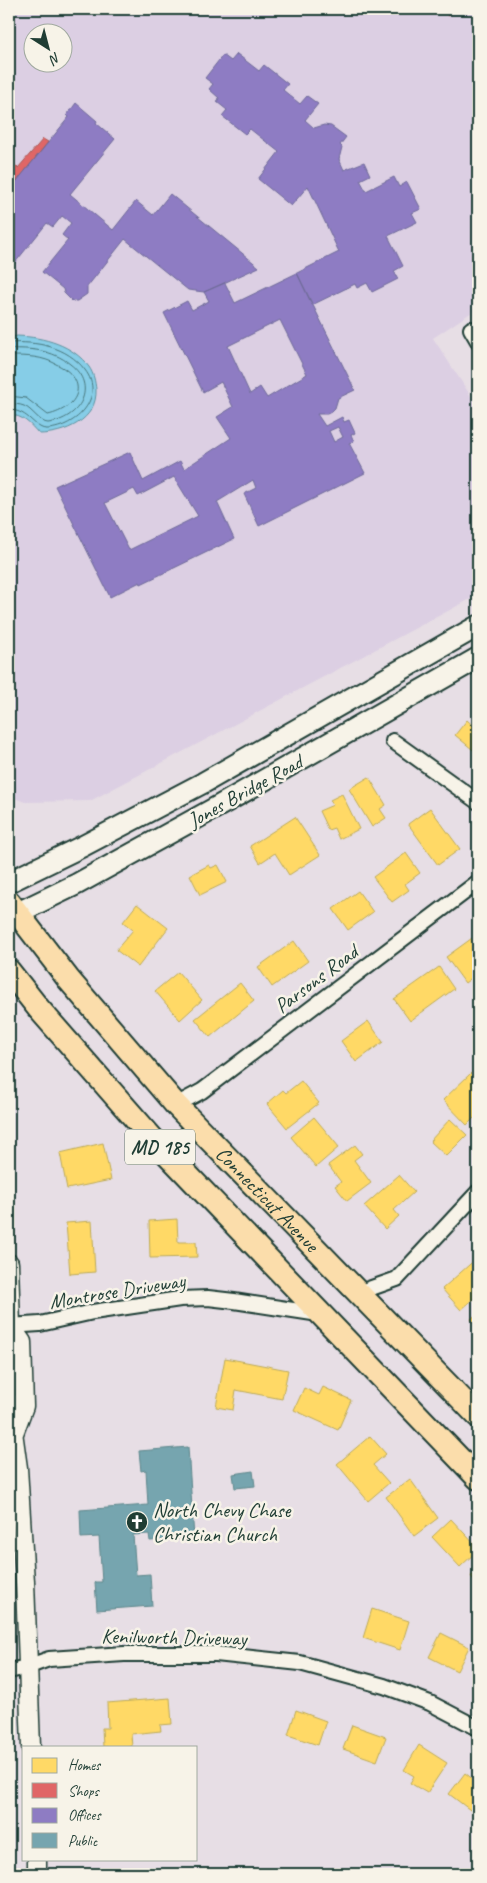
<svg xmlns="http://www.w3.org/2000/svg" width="487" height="1883" viewBox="0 0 487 1883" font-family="Caveat,sans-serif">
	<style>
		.built { fill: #dccfe3; fill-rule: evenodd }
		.water { fill: #86cde7; stroke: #5d939f }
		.homes { fill: #ffd966; stroke: #bcaa57 }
		.shops { fill: #e06666; stroke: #a65a57 }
		.offices { fill: #8e7cc3; stroke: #6d6998; fill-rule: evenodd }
		.public { fill: #76a5af; stroke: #5c868a }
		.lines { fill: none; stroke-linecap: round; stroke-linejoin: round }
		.shore { stroke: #48777c; stroke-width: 1 }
		.minor-casing { stroke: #1f3d34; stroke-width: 18 }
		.tertiary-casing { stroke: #1f3d34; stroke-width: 21 }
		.secondary-casing { stroke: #1f3d34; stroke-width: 24 }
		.primary-casing { stroke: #1f3d34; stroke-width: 26 }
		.minor { stroke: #f7f3e8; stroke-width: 14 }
		.tertiary { stroke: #f7f3e8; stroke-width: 18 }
		.secondary { stroke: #f7f3e8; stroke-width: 20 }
		.primary { stroke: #fbddab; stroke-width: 22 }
		.labels { text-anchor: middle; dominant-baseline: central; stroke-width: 5; stroke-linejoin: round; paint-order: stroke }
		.shield { fill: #f7f3e8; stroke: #60746a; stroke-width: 1 }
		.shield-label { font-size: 20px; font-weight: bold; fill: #1f3d34 }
		.street-label { font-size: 21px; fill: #1f3d34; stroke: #f7f3e8 }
		.poi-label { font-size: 21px; fill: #1f3d34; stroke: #f7f3e8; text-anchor: start }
	</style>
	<rect width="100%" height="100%" fill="#e7dee5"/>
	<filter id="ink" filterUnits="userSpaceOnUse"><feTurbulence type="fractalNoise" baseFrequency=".02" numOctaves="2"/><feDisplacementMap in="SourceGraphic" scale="10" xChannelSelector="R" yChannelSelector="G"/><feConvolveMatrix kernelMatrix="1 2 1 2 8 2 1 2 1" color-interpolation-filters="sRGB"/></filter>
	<g filter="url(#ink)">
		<path class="built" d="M9,9H478V308L433,338L478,407V595L90,801L25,802L9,796ZM32,32H62V62H32Z"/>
		<path class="water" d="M17,336C44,337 73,345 89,367C94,374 95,382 96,389C98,420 64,434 39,434C30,424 23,415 9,415V338Z"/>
		<path class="homes" d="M467,720L478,730V754L455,735Z
			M369,777L386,805L380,809L386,818L372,827L349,789Z
			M342,794L359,829L339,839L334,828L328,830L319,811L333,805L330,800Z
			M430,808L460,849L438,865L408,824Z
			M295,817L320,855L289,875L275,853L260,863L250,846Z
			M406,853L420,873L405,884L409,890L392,902L373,877Z
			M209,865L211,868L218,865L227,882L200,895L190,875Z
			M358,891L373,912L348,930L333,909Z
			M137,904L168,928L138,967L116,950L133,930L123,922Z
			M475,936L478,941V973L465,983L446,957Z
			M294,941L308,961L272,987L258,967Z
			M439,967L454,989L410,1021L394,999Z
			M178,972L202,1000L180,1020L155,991Z
			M240,983L254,1001L210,1037L195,1019Z
			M368,1021L383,1042L356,1062L341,1041Z
			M471,1073L478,1081V1103L477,1104L478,1106V1114L467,1125L443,1100Z
			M301,1081L319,1103L287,1128L267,1104L283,1090L286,1093Z
			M314,1117L339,1147L316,1167L291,1137Z
			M450,1119L467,1135L446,1156L430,1141Z
			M103,1143L111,1180L67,1189L60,1153Z
			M355,1145L362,1154L354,1160L371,1183L347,1201L335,1186L341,1182L328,1165Z
			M399,1175L414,1192L394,1210L399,1216L385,1229L364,1206Z
			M177,1219L178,1242H196L197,1257L150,1258L149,1221Z
			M92,1221L95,1272L70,1274L66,1223Z
			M478,1257V1295L461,1310L442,1289Z
			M478,1313V1327L471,1319Z
			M225,1358L288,1370L282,1399L236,1390L233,1410L216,1407Z
			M323,1387L351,1400L338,1430L294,1410L304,1388L319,1395Z
			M370,1436L386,1454L373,1465L389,1483L368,1501L337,1464Z
			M410,1479L438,1518L414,1536L386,1497Z
			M451,1519L478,1548V1550L460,1567L432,1537Z
			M478,1572V1587L471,1576Z
			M372,1609L409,1621L400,1650L363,1638Z
			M441,1633L469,1647L457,1671L429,1657Z
			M170,1698L172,1724L160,1725L161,1731L131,1734L132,1747H103L102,1728H108L107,1703Z
			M296,1710L326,1721L318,1745L288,1735Z
			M352,1725L386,1737L377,1761L343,1749Z
			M419,1745L447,1763L427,1793L410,1783L414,1776L404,1770Z
			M465,1773L478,1783V1816L449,1794Z"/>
		<path class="shops" d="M443,9H458L448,16Z
			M43,139L48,142L17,181L9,174V160L18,168Z"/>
		<path class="offices" d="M237,54L259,71L264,65L288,84L283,90L300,104L307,96L318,104L305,120L314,128L324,125L331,126L346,137L340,145L342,147L339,159L344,170L364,162L370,175L360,180L366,191L394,177L399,187L407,182L421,209L412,213L417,222L388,236L403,266L394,271L398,279L372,292L367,283L357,288L355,284L312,305L297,273L339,252L308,186L291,206L258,179L279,152L250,129L245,134L222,116L227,110L217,102L219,98L209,89L213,84L205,78L223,55L231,61Z
			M76,103L97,121L96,123L115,139L70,194L113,230L136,201L153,215L170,194L259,267L204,292L188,290L125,239L87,287V294L77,301H72L64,293L63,289L42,272L68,240L62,235L71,223L62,216L53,227L47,223L10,269L9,268V199L16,190L12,187L69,117L67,115Z
			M297,273L355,390L338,398L335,408L331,412L327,414H317L325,426L342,417L344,422L349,420L355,433L351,435L354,441L349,443L365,473L259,526L244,494L256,488L253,480L217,502L234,539L141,584L140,582L110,597L55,486L130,452L143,481L180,461L184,469L231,438L217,417L233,407L221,382L203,392L164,313L187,301L192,310L209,301L204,292L225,283L235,303ZM280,320L307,374L267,398L260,387L250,394L228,346ZM338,427L343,437L334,442L329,431ZM174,477L198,516L129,550L105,503L134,489L138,496Z"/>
		<path class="public" d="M188,1447L194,1538L150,1541L149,1534L133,1535L136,1575L150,1574L152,1606L97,1610L95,1582H102L99,1537L81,1538L80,1510L148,1505L146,1470L141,1471L139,1451Z
			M253,1471L255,1486L235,1488L233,1474Z"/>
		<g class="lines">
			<path class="shore" d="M9,343C36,341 67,346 85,370C106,397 76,427 48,429C34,430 30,410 9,410
				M9,349C30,348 53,350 70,364C99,386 80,419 48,423C40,423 32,409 24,406C19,404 14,404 9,404
				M9,356C27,356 42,356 58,365C90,381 79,408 48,415L26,398L9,396"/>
			<g class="minor-casing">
				<path id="minor" d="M471,329L478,341
					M393,741L478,802
					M176,1105L202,1091L478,882
					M360,1292L397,1279L478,1192
					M9,1326L40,1324L93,1312L180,1299L208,1298L234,1301L319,1314
					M9,1671L27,1667L49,1659L124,1654H216L300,1663L384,1686L430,1703L478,1728"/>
			</g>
			<g class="tertiary-casing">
				<path id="tertiary" d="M9,1263L11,1326L9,1333
					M11,1326L22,1342L24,1406L14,1433
					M9,1403L18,1468L25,1582L31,1747
					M37,1859V1874"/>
			</g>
			<g class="secondary-casing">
				<path id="secondary" d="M9,882L83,846L203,783L478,626
					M9,917L77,884L217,807L478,658"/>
			</g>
			<g class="primary-casing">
				<g id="primary">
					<path id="s1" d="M9,902L69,980L176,1105L478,1416"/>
					<path d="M9,971L39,1009L152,1138L478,1478"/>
				</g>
			</g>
			<use href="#minor" class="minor"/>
			<use href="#tertiary" class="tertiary"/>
			<use href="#secondary" class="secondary"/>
			<use href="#primary" class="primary"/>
		</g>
	</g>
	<defs>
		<g id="church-disc" transform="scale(1.125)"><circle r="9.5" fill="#1f3d34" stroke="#f7f3e8"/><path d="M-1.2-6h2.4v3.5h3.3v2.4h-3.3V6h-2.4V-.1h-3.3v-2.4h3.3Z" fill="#fff"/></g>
	</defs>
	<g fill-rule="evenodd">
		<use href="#church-disc" x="137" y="1522"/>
	</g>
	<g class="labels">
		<rect class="shield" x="125" y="1129.5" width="70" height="35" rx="4"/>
		<g class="shield-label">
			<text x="160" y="1147">MD 185</text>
		</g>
		<g class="street-label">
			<text transform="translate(245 791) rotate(-29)">Jones Bridge Road</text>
			<text transform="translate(316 979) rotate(-37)">Parsons Road</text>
			<text stroke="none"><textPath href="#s1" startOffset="394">Connecticut Avenue</textPath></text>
			<text transform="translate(117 1291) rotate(-9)">Montrose Driveway</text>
			<text transform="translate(174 1637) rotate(1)">Kenilworth Driveway</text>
		</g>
		<g class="poi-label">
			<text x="153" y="1510">North Chevy Chase<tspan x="153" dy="24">Christian Church</tspan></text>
		</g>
	</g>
	<rect width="487" height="1883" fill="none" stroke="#f7f3e8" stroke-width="30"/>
	<rect x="15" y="15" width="457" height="1853" fill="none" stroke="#1f3d34" stroke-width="2" filter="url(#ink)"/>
	<rect x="22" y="1746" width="175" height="115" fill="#f7f3e8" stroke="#a1aaa0"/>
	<rect x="32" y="1758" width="25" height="15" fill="#ffd966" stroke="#a1aaa0"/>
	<text x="68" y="1770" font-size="15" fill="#1f3d34">Homes</text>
	<rect x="32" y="1783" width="25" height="15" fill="#e06666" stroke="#a1aaa0"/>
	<text x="68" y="1796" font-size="15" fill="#1f3d34">Shops</text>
	<rect x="32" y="1808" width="25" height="15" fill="#8e7cc3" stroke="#a1aaa0"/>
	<text x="68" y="1820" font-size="15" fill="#1f3d34">Offices</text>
	<rect x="32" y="1833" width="25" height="15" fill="#76a5af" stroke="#a1aaa0"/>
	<text x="68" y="1846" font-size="15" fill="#1f3d34">Public</text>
	<g transform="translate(48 48) rotate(144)"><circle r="24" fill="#f7f3e8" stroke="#a1aaa0"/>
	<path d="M0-4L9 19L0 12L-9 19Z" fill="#1f3d34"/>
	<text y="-8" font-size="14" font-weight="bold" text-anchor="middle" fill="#1f3d34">N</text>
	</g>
</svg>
